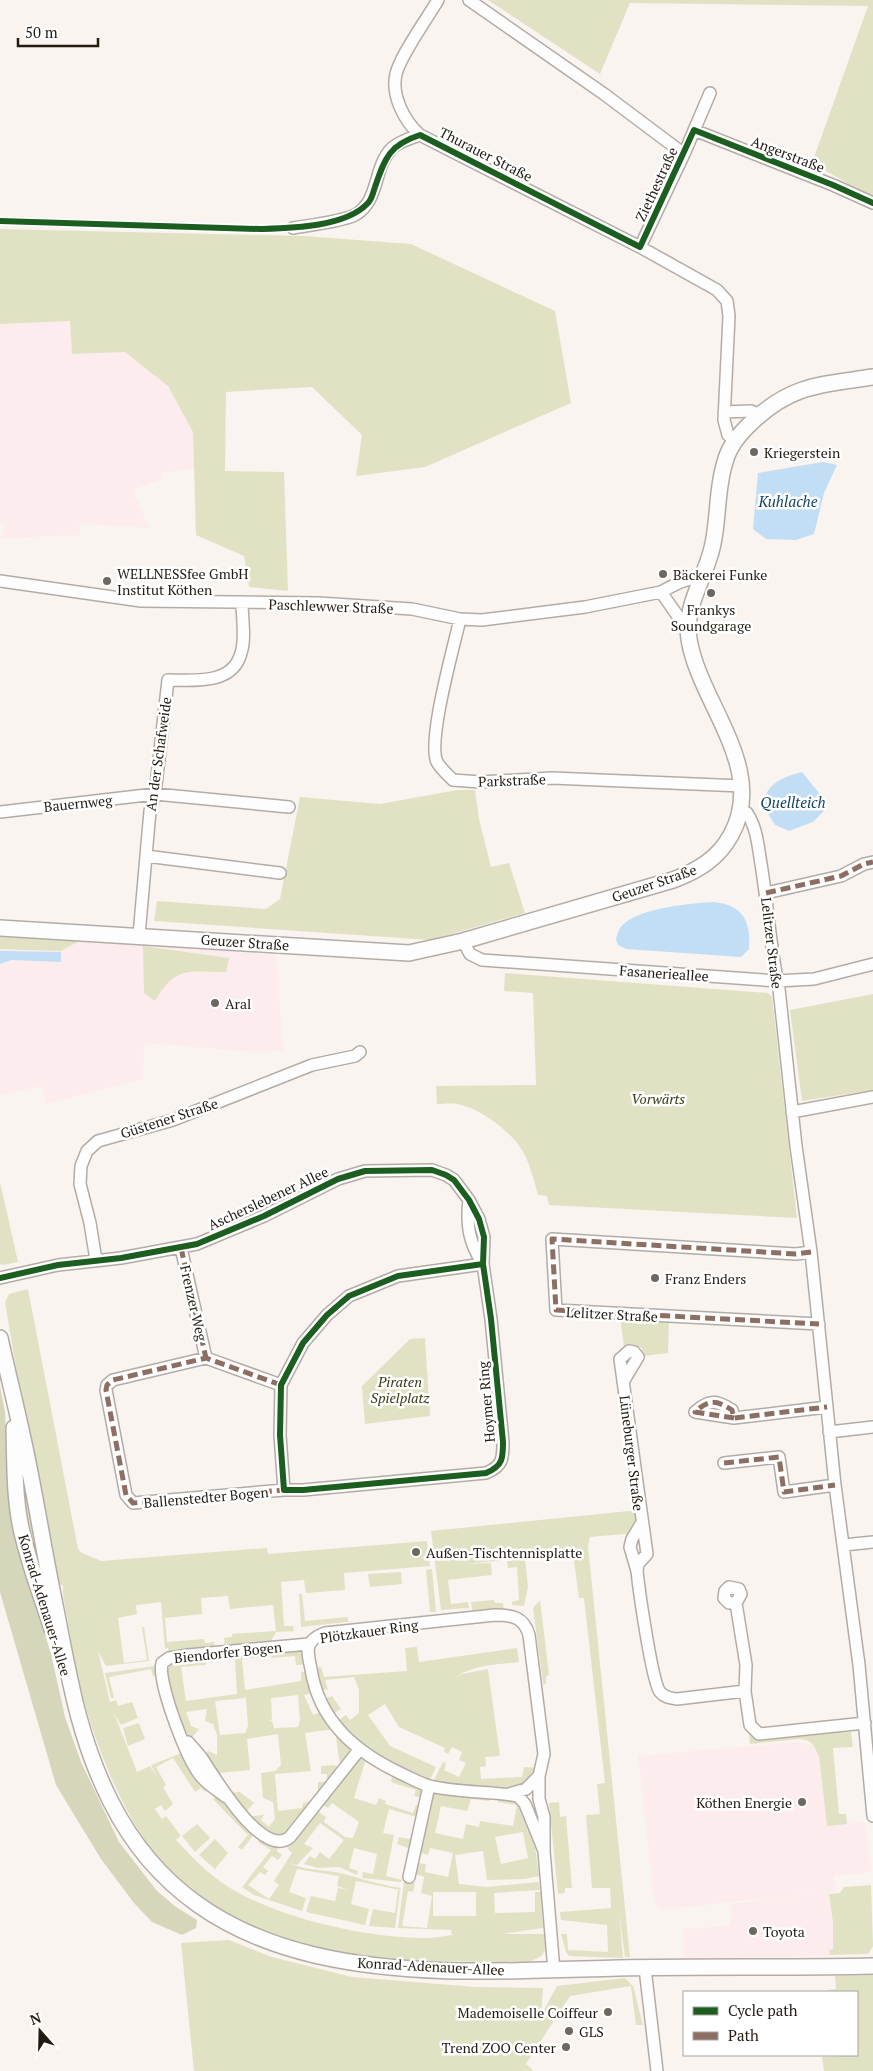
<svg xmlns="http://www.w3.org/2000/svg" width="873" height="2071" viewBox="0 0 873 2071" font-family="'PT Serif',serif">
	<style>
		.commercial { fill: #fceced }
		.green { fill: #e1e2c4; fill-rule: evenodd }
		.forest { fill: #d6d7ba }
		.water { fill: #c1def5 }
		.lines { fill: none; stroke-linecap: round; stroke-linejoin: round }
		.minor-casing { stroke: #b3aca6; stroke-width: 14 }
		.secondary-casing { stroke: #b3aca6; stroke-width: 18 }
		.minor { stroke: #fefdfd; stroke-width: 11 }
		.secondary { stroke: #fefdfd; stroke-width: 15 }
		.quiet { stroke: #8d6e63; stroke-width: 5; stroke-dasharray: 10 5; stroke-linecap: butt }
		.cycleway-casing { stroke: #fff; stroke-width: 9 }
		.cycleway { stroke: #1b5e20; stroke-width: 6 }
		.poi-dot { fill: #6e675f; stroke: #fff; stroke-width: 2 }
		.labels { text-anchor: middle; dominant-baseline: central; stroke-width: 5; stroke-linejoin: round; paint-order: stroke }
		.street-label { font-size: 14px; fill: #231b12; stroke: #fff }
		.poi-label { font-size: 14px; fill: #231b12; stroke: #fff; text-anchor: start }
		.park-label { font-size: 14px; font-style: italic; fill: #363912; stroke: #fff }
		.water-label { font-size: 15px; font-style: italic; fill: #114364; stroke: #fff }
	</style>
	<rect width="100%" height="100%" fill="#f9f4ef"/>
	<path class="commercial" d="M70,321L72,354L125,352L168,386L193,432L194,469L161,473L162,479L133,490L149,528L80,524L79,535L2,538L5,523L0,522V324Z
		M0,937L81,940L276,955L283,1050L256,1052L144,1043L143,1079L46,1104L41,1086L0,1095Z
		M799,1742L814,1746L819,1756L827,1826L865,1822L871,1872L833,1876L835,1891L828,1892L833,1923V1949L829,1950V1956L685,1958L683,1929L731,1926L730,1904L812,1894L664,1909L655,1905L638,1756Z"/>
	<path class="green" d="M488,0H873V198L812,163L868,6L630,3L600,74Z
		M0,229L304,236L411,244L555,311L571,403L425,467L356,476L362,435L312,387L226,392L225,471L284,472L288,591L249,587L244,556L196,535L193,432L168,386L125,352L72,354L70,321L0,324Z
		M457,790H475L479,819L491,867L509,863L525,913L430,940L154,921L157,901L266,909L280,899L300,797L380,804Z
		M0,937L81,940L61,951L0,949Z
		M143,946L229,958L226,972C188,972 176,965 155,1001L144,993Z
		M505,973L768,993L772,997L797,1218L549,1205L547,1196L538,1195C533,1178 529,1158 518,1144C504,1127 479,1108 457,1104C450,1103 443,1104 437,1104L436,1086L536,1085L533,993L504,991Z
		M873,994V1090L802,1101L790,1010Z
		M0,1182L18,1262L3,1265L0,1264Z
		M28,1289L78,1549L82,1553L101,1561L267,1548L268,1554L427,1541L430,1566L344,1573L345,1590L306,1593L304,1580L281,1582L284,1626H293L294,1631L276,1632L272,1639L273,1647L309,1644V1664L296,1665L295,1656L271,1658L272,1656L242,1659L245,1690L301,1681V1672L311,1671V1668L321,1667L324,1677L407,1671L405,1648L417,1647L419,1662L517,1648L519,1662C497,1665 472,1664 454,1679L462,1674L488,1669L500,1756L485,1757L486,1766L480,1767L481,1779L522,1777L524,1767L540,1768L525,1789L520,1804L528,1830L526,1831H529L535,1846L539,1876L525,1879L487,1880L483,1851L455,1855L459,1884L487,1887L539,1882L540,1890L494,1893L495,1913L535,1912V1892H541L543,1928L502,1934H546C547,1952 545,1957 527,1962C424,1961 332,1966 236,1918C207,1904 178,1884 158,1859C131,1824 111,1781 96,1739C82,1700 74,1662 68,1622C66,1610 62,1597 63,1585L52,1584L5,1302L9,1294ZM228,1596L230,1609L273,1605L276,1631L232,1634V1637L224,1638L225,1651L272,1647V1655V1649L225,1652L226,1660H235L237,1694L186,1701L181,1667L205,1665L208,1662L216,1661L214,1642L205,1643L204,1639L167,1642L165,1618L202,1614L201,1598ZM161,1602L165,1649L168,1648L169,1658L163,1680L188,1743L199,1729L191,1726L186,1712L207,1709L205,1721L213,1724L217,1735V1755L208,1751L205,1754L219,1773L250,1770L247,1739L278,1734L281,1765L275,1771L261,1773L263,1798L273,1802L275,1819L269,1827L261,1820L264,1815L253,1816L249,1821L264,1834L258,1842L271,1850L242,1887L254,1895L302,1911L306,1898L289,1892L297,1869L339,1876L337,1886L348,1890L338,1888L335,1901L311,1896L306,1912L365,1925L369,1909L351,1904L356,1881L400,1890L401,1888C380,1885 360,1878 340,1873C323,1869 306,1871 290,1863L297,1865L313,1848L304,1844L320,1823L344,1840L329,1859L320,1852L315,1859L310,1856L304,1864L318,1868L339,1867L357,1875L358,1871L349,1868L354,1848L377,1854L373,1874L363,1872L362,1878L401,1882L402,1880L386,1876L394,1835L383,1833L389,1809L417,1817L410,1839L399,1837L397,1844L428,1855L430,1848L453,1853L448,1877L425,1872L426,1864L418,1863L416,1874L424,1877L421,1893L432,1896L427,1928L402,1926L408,1891L413,1892L415,1883L404,1882L398,1928L451,1930L452,1935C443,1936 434,1938 425,1938C364,1938 271,1917 221,1882C204,1870 190,1855 176,1840L181,1836L166,1816L162,1819L155,1809L161,1805L165,1811L173,1804L163,1787L166,1785L156,1767L173,1758L195,1792L201,1788L205,1792L209,1789L187,1751L151,1765L158,1778L150,1766L137,1772L114,1713L121,1725L138,1718L132,1702L118,1706L116,1700L110,1702L98,1651L106,1666L149,1661L144,1627H142L147,1660L124,1663L118,1618L137,1614L136,1605ZM354,1677L359,1690V1713L350,1720L346,1715L334,1723L330,1716L341,1709L332,1696L321,1700L326,1710L313,1715L304,1695L328,1689L325,1680ZM244,1695L246,1698L248,1726L245,1733L220,1735L215,1701L245,1698ZM298,1695L300,1720L298,1727L275,1728V1731L272,1721L269,1720H272L271,1698ZM385,1704L399,1727L445,1748L444,1752L448,1754L452,1747L462,1752L459,1760L466,1763L459,1777L444,1770L446,1763L443,1762L431,1786H427L436,1767L390,1746L368,1715ZM335,1729L339,1759L342,1770L334,1765L321,1766V1774H327V1782H318V1802L328,1808L332,1803L359,1822L353,1838L345,1837L324,1822L326,1817L313,1808L312,1801L303,1803L302,1808L278,1811L275,1774L311,1771L305,1733ZM365,1762L393,1773L391,1781L393,1783L416,1790L414,1796L426,1799L424,1807L416,1805L413,1813L385,1804L386,1801L379,1798L376,1805L354,1798ZM490,1793L499,1794L498,1802L517,1805L513,1826L480,1821L479,1827L466,1824L463,1839L435,1833L441,1806L467,1811L471,1799L489,1801ZM523,1832L528,1858L501,1864L495,1837ZM286,1840L290,1845L287,1848L292,1853L274,1881L279,1885L269,1899L248,1885L260,1872L265,1875L268,1871L263,1867L272,1856L278,1860L282,1855L277,1851V1841ZM433,1892H476V1916H433Z
		M620,1317L669,1320L668,1353L642,1356V1348L631,1346L624,1347Z
		M425,1338L430,1416L365,1424L362,1386L410,1339Z
		M20,1432L55,1614L32,1548L21,1495Z
		M639,1510L641,1524L633,1536L624,1534L590,1537L588,1546L630,1957H625L619,1912L623,1958L569,1956L566,1952L561,1934H567L568,1950L608,1952L607,1925L561,1920L560,1912L611,1908L610,1888H592L586,1815L600,1814L597,1784L605,1783L584,1598H579L573,1554L465,1564L491,1563L492,1575L448,1580L451,1604L468,1602L469,1608L441,1610L431,1531Z
		M525,1559L528,1587L524,1606L512,1605V1602L519,1600L517,1567L508,1568L507,1561Z
		M432,1569L436,1612H430L426,1570Z
		M401,1572L402,1584L370,1587L368,1574Z
		M299,1594H302L305,1621L348,1617V1621H355L301,1627Z
		M494,1600L495,1603H503L504,1614L473,1617L471,1602Z
		M540,1600L549,1675L546,1676V1684H543L533,1608Z
		M155,1666L157,1675L153,1676L151,1669L109,1677L114,1698H111L105,1673Z
		M139,1723L145,1739L128,1746L123,1728Z
		M749,1731L765,1739L851,1732L853,1747L833,1748L839,1814H846L847,1824L827,1826L819,1756C814,1747 814,1740 799,1739L750,1744Z
		M240,1792L254,1803L243,1815L255,1833L242,1850L238,1847L248,1835L234,1821L235,1818L233,1820L213,1799L220,1793Z
		M559,1802L560,1817L566,1816L572,1888H565V1893L558,1894L549,1803Z
		M197,1824L210,1838L195,1852L182,1836Z
		M215,1839L228,1853L215,1869L199,1855Z
		M871,1885L873,1946L868,1954L830,1955L829,1950L833,1949V1923L829,1894L840,1893L844,1887Z
		M398,1890L400,1891L395,1928L369,1926L373,1909L395,1913Z
		M229,1940L272,1957L352,1977L476,1987L543,1988L541,2015L557,1986L625,1978L633,1986L643,2025H636L631,1986L570,1996L526,2064L534,2071H194L181,1943Z
		M873,1975V2071H824L822,2057L857,2055V1992H829L828,1990L836,1989L835,1976Z"/>
	<path class="forest" d="M0,1386L5,1412L8,1493L21,1557L51,1654L65,1717L81,1762L119,1842L157,1891L176,1907L197,1920L196,1928L182,1935L152,1922L134,1903L101,1859L56,1785L0,1592Z"/>
	<path class="water" d="M823,462L837,465L824,493L814,534L796,540L766,539L753,529L758,473Z
		M802,772L823,798L824,811L813,822L789,831L775,825C772,820 767,813 766,807C760,785 786,776 802,772Z
		M714,902C743,905 751,921 749,949L741,957L626,949L618,945L616,939C617,936 618,931 620,928C634,908 692,903 714,902Z
		M0,951L61,952V962L11,960L0,964Z"/>
	<g class="lines">
		<g class="minor-casing">
			<path id="minor" d="M438,0C428,17 400,56 396,74C391,95 404,121 420,135L640,247L717,290L727,301L729,316L724,420L728,435L735,441
				M469,0L604,94L684,154
				M694,130L833,185L873,203
				M293,228C310,225 340,222 355,215C380,201 373,167 392,148C400,141 411,138 420,135
				M640,247L684,154L710,93
				M724,412L751,411L760,415
				M0,581L141,601L318,603L412,609L460,619L482,620L585,607L661,592L682,622L688,627
				M661,592C674,585 687,577 702,578
				M460,619C454,646 427,741 437,762C441,769 448,775 453,780L480,782L552,778L742,786
				M741,811L747,813C757,828 758,846 761,864C768,906 770,948 779,989L796,1146L811,1252L835,1485L859,1665L873,1816
				M0,812L155,794L289,807
				M146,856L280,873
				M766,893L841,876L864,864L873,862
				M139,935L150,811L155,794L168,680C194,680 233,685 241,653C246,639 242,618 242,602
				M463,941L470,954L482,960L777,981L814,979L873,964
				M792,1112L873,1097
				M469,1200C466,1225 469,1243 483,1264
				M181,1248L206,1358
				M811,1252L796,1254L552,1239L556,1310L819,1324
				M96,1260L90,1223L80,1184L81,1166L87,1151L98,1141L173,1120L312,1065L355,1056L360,1052
				M0,1278L58,1265L121,1258L197,1244L264,1216L338,1179L365,1171L432,1170L446,1175L454,1180L469,1200L479,1219L484,1237L483,1264L491,1319L503,1442C503,1458 503,1466 486,1473L303,1490H284L280,1435L281,1385L303,1343L327,1315L349,1296L398,1276L483,1264
				M623,1382L638,1357L634,1352L629,1351L620,1359L647,1554L638,1564L637,1571
				M281,1385L206,1358L113,1380L107,1385L106,1390L126,1495L133,1503L284,1490
				M734,1418L695,1412C709,1399 716,1400 732,1410L734,1418L827,1407
				M829,1432L873,1427
				M724,1463L779,1457L784,1492L835,1485
				M641,1524L632,1539L630,1547L637,1571C639,1590 652,1682 660,1692C665,1698 671,1698 677,1699L745,1691L750,1725L759,1734L865,1723
				M844,1545L873,1542
				M736,1603H729L724,1598L725,1591L729,1587L739,1589L741,1594L736,1603L746,1665L745,1691
				M188,1742C193,1748 199,1754 203,1760C215,1778 263,1860 290,1837L359,1750
				M509,1794L526,1789L539,1776
				M226,1797C217,1790 207,1784 200,1775C187,1759 157,1682 162,1663L169,1658L188,1655L309,1644
				M544,1851L525,1804L518,1796C489,1791 459,1793 430,1786C421,1784 411,1778 402,1774C357,1753 319,1722 311,1669C307,1650 304,1641 325,1633L495,1615C512,1615 524,1617 529,1635L544,1754L539,1776V1799L544,1817V1851L554,1971
				M409,1877L429,1786
				M645,1968L657,2071"/>
		</g>
		<g class="secondary-casing">
			<path id="secondary" d="M0,928L409,953L463,941L673,880C697,871 718,859 731,835C768,768 699,703 689,639C684,606 705,578 712,548C719,520 716,490 725,462C729,446 740,433 752,422C792,384 821,385 873,377
				M0,1338C7,1370 15,1402 22,1434C34,1487 42,1541 53,1595C68,1668 76,1733 111,1802C208,1994 435,1973 618,1968C703,1966 788,1968 873,1966
				M14,1428C15,1460 14,1491 20,1523C27,1560 41,1594 52,1629"/>
		</g>
		<use href="#minor" class="minor"/>
		<use href="#secondary" class="secondary"/>
		<path class="quiet" d="M766,893L841,876L864,864L873,862
			M181,1248L206,1358
			M811,1252L796,1254L552,1239L556,1310L819,1324
			M281,1385L206,1358L113,1380L107,1385L106,1390L126,1495L133,1503L284,1490
			M734,1418L695,1412C709,1399 716,1400 732,1410L734,1418L827,1407
			M724,1463L779,1457L784,1492L835,1485"/>
		<g class="cycleway-casing">
			<path id="cycleway" d="M0,221L260,229C291,228 345,227 367,204C372,200 373,192 375,187C385,158 389,145 420,135L640,247L694,130L833,185L873,203
				M0,1278L58,1265L121,1258L197,1244L264,1216L338,1179L365,1171L432,1170L446,1175L454,1180L469,1200L479,1219L484,1237L483,1264L491,1319L503,1442C503,1458 503,1466 486,1473L303,1490H284L280,1435L281,1385L303,1343L327,1315L349,1296L398,1276L483,1264"/>
		</g>
		<use href="#cycleway" class="cycleway"/>
	</g>
	<g class="poi-dot">
		<circle cx="754" cy="452" r="5"/>
		<circle cx="663" cy="574" r="5"/>
		<circle cx="107" cy="581" r="5"/>
		<circle cx="711" cy="593" r="5"/>
		<circle cx="215" cy="1003" r="5"/>
		<circle cx="655" cy="1278" r="5"/>
		<circle cx="416" cy="1552" r="5"/>
		<circle cx="802" cy="1802" r="5"/>
		<circle cx="753" cy="1931" r="5"/>
		<circle cx="608" cy="2012" r="5"/>
		<circle cx="569" cy="2031" r="5"/>
		<circle cx="566" cy="2047" r="5"/>
	</g>
	<g class="labels">
		<g class="street-label">
			<text transform="translate(486 154) rotate(27)">Thurauer Straße</text>
			<text transform="translate(788 154) rotate(21)">Angerstraße</text>
			<text transform="translate(656 184) rotate(-65)">Ziethestraße</text>
			<text transform="translate(331 606) rotate(2)">Paschlewwer Straße</text>
			<text transform="translate(158 754) rotate(-82)">An der Schafweide</text>
			<text transform="translate(512 780) rotate(-2)">Parkstraße</text>
			<text transform="translate(78 803) rotate(-6)">Bauernweg</text>
			<text transform="translate(654 883) rotate(-19)">Geuzer Straße</text>
			<text transform="translate(245 942) rotate(4)">Geuzer Straße</text>
			<text transform="translate(772 943) rotate(83)">Lelitzer Straße</text>
			<text transform="translate(664 973) rotate(4)">Fasanerieallee</text>
			<text transform="translate(169 1118) rotate(-18)">Güstener Straße</text>
			<text transform="translate(268 1198) rotate(-25)">Ascherslebener Allee</text>
			<text transform="translate(194 1303) rotate(77)">Frenzer Weg</text>
			<text transform="translate(612 1314) rotate(3)">Lelitzer Straße</text>
			<text transform="translate(486 1402) rotate(-95)">Hoymer Ring</text>
			<text transform="translate(632 1453) rotate(83)">Lüneburger Straße</text>
			<text transform="translate(206 1497) rotate(-5)">Ballenstedter Bogen</text>
			<text transform="translate(45 1605) rotate(73)">Konrad-Adenauer-Allee</text>
			<text transform="translate(369 1631) rotate(-8)">Plötzkauer Ring</text>
			<text transform="translate(228 1652) rotate(-6)">Biendorfer Bogen</text>
			<text transform="translate(431 1966) rotate(3)">Konrad-Adenauer-Allee</text>
		</g>
		<g class="poi-label">
			<text x="764" y="452">Kriegerstein</text>
			<text x="117" y="573">WELLNESSfee GmbH<tspan x="117" dy="16">Institut Köthen</tspan></text>
			<text x="673" y="574">Bäckerei Funke</text>
			<text x="711" y="609" text-anchor="middle">Frankys<tspan x="711" dy="16">Soundgarage</tspan></text>
			<text x="225" y="1003">Aral</text>
			<text x="665" y="1278">Franz Enders</text>
			<text x="426" y="1552">Außen-Tischtennisplatte</text>
			<text x="792" y="1802" text-anchor="end">Köthen Energie</text>
			<text x="763" y="1931">Toyota</text>
			<text x="598" y="2012" text-anchor="end">Mademoiselle Coiffeur</text>
			<text x="579" y="2031">GLS</text>
			<text x="556" y="2047" text-anchor="end">Trend ZOO Center</text>
		</g>
		<g class="park-label">
			<text x="658" y="1098">Vorwärts</text>
			<text x="400" y="1381">Piraten<tspan x="400" dy="16">Spielplatz</tspan></text>
		</g>
		<g class="water-label">
			<text x="788" y="501">Kuhlache</text>
			<text x="793" y="802">Quellteich</text>
		</g>
	</g>
	<rect x="683" y="1991" width="175" height="65" fill="#ffffff" stroke="#a7a4a0"/>
	<rect x="693" y="2007" width="25" height="8" fill="#1b5e20" stroke="#a7a4a0"/>
	<text x="728" y="2016" font-size="15" fill="#231b12">Cycle path</text>
	<rect x="693" y="2032" width="25" height="8" fill="#8d6e63" stroke="#a7a4a0"/>
	<text x="728" y="2041" font-size="15" fill="#231b12">Path</text>
	<g transform="translate(40 2031) rotate(340)" stroke="#ffffff" stroke-width="4" paint-order="stroke">
	<path d="M0-4L9 19L0 12L-9 19Z" fill="#231b12"/>
	<text y="-8" font-size="14" font-weight="bold" text-anchor="middle" fill="#231b12">N</text>
	</g>
	<path d="M18 38v8h80v-8" fill="none" stroke="#231b12" stroke-width="2.5"/>
	<text x="25" y="38" font-size="15" fill="#231b12" stroke="#ffffff" stroke-width="4" paint-order="stroke">50 m</text>
</svg>
